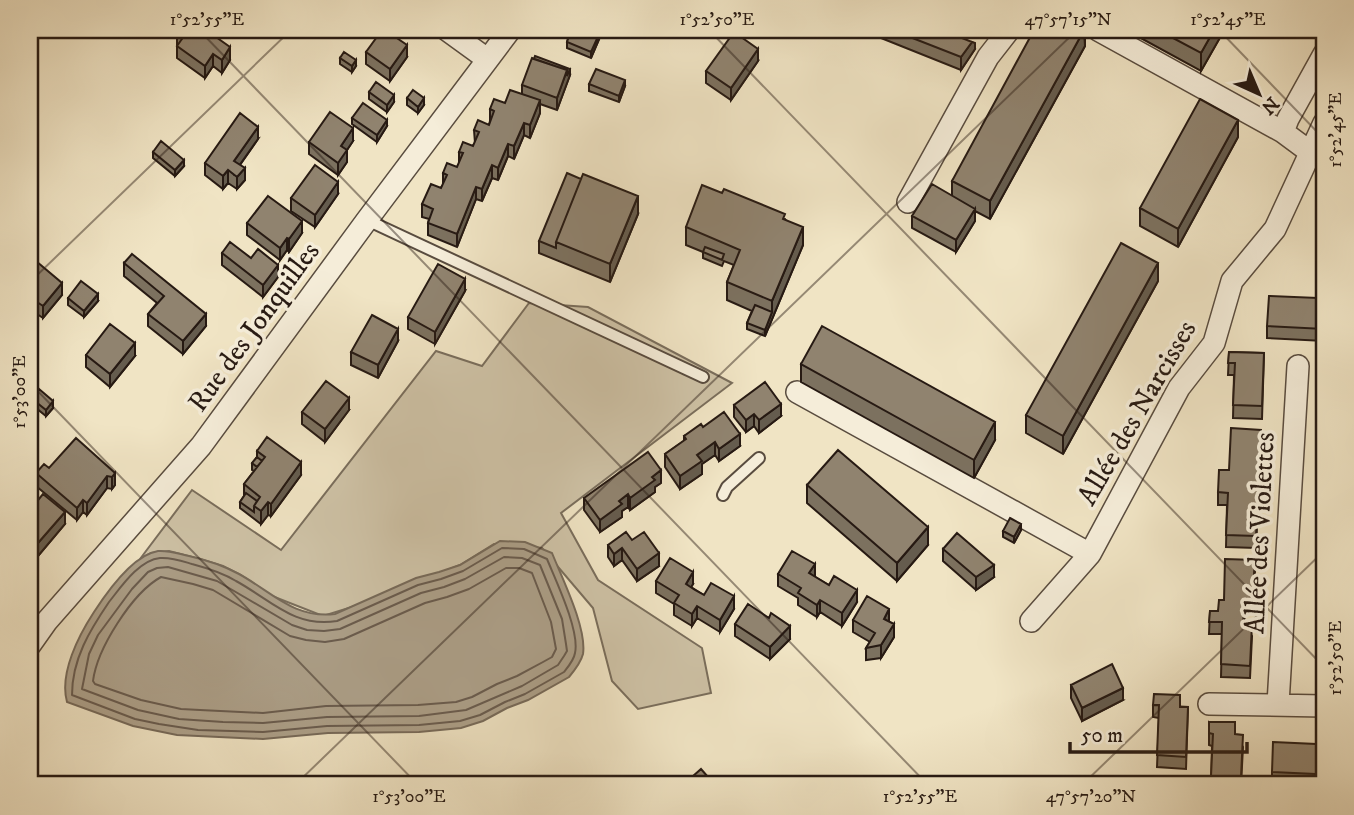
<svg xmlns="http://www.w3.org/2000/svg" width="1354" height="815" viewBox="0 0 1354 815" font-family="'IM FELL DW Pica',serif">
	<style>
		.green { fill: #cec2a6; stroke: #7a6e5c; stroke-width: 2 }
		.water { fill: #ac9f88; stroke: #776a59; stroke-width: 2 }
		.lines { fill: none; stroke-linecap: round; stroke-linejoin: round }
		.shore { stroke: #6a5c4e; stroke-width: 2 }
		.service-casing { stroke: #594c3f; stroke-width: 14 }
		.minor-casing { stroke: #594c3f; stroke-width: 24 }
		.service { stroke: #f5edd9; stroke-width: 10 }
		.minor { stroke: #f5edd9; stroke-width: 21 }
		.wall { fill: #7c715f; stroke: #271a13; stroke-width: 2 }
		.shaded-wall { fill: #655c4e; stroke: #271a13; stroke-width: 2 }
		.building { fill: #90836f; stroke: #271a13; stroke-width: 2 }
		.ticks { fill: none; stroke: #271a13; stroke-width: 2; stroke-opacity: 0.45 }
		.labels { text-anchor: middle; dominant-baseline: central; stroke-width: 7; stroke-linejoin: round; paint-order: stroke }
		.street-label { font-size: 28px; fill: #271a13; stroke: #f5edd9 }
		.neatline { fill: none; stroke: #271a13; stroke-width: 2.5 }
		.ticks-label { font-size: 18px; text-anchor: middle; fill: #271a13 }
	</style>
	<rect width="100%" height="100%" fill="#f0e4c4"/>
	<filter id="stains"><feTurbulence type="fractalNoise" baseFrequency=".00286" numOctaves="4"/><feColorMatrix values="0 0 0 0 .2 0 0 0 0 .09 0 0 0 0 .02 0 0 0 .5 -.17"/></filter>
	<radialGradient id="worn" r=".72"><stop offset=".6" stop-color="#630" stop-opacity="0"/><stop offset="1" stop-color="#630" stop-opacity=".3"/></radialGradient>
	<path class="green" d="M529,303L588,307L732,383L561,513L598,580L702,648L711,693L638,709L612,681L593,608L542,548L494,544L460,565L352,607L323,616L272,596L241,575L223,566L200,559L169,551L151,553L140,559L192,490L281,550L436,351L482,366Z"/>
	<path class="water" d="M500,541L525,542L552,553C562,578 587,628 583,654C581,662 574,671 569,677L528,700L507,708L483,721L461,728L419,732L328,733L263,739L177,735L133,726L67,702C59,673 79,635 94,612C107,592 133,555 158,551C169,550 179,554 189,556C207,560 224,566 239,574C272,592 294,619 335,614L416,578L439,572L460,565Z"/>
	<g class="lines">
		<path class="shore" d="M502,548L524,549L547,559C556,581 580,631 575,653C574,660 568,667 564,672L525,694L505,702L480,715L460,721L419,725L327,726L263,732L198,730L159,724L135,719L72,695C72,659 90,630 109,602C121,587 139,560 160,558C171,557 182,561 192,564C207,568 223,573 236,581C271,600 294,628 337,621L418,585L441,579L463,571Z
			M504,557L522,558L540,565L562,619L566,644L567,651L564,656L558,665L522,686L466,710L419,716L327,717L263,723L223,722L179,719L138,710L82,689L89,654L98,635L132,589L148,572L157,568L168,567L217,581L292,625L307,630L324,631L340,629L421,593L444,587L465,579Z
			M506,568H519L532,573L551,622L556,649L552,657L543,662L517,676L497,684L472,697L456,702L418,705L326,706L263,713L200,710L181,709L141,700L95,684L93,681C97,649 132,593 161,577L193,584L213,590L290,636L306,640L325,642L344,639L425,603L447,597L469,589Z"/>
		<g class="service-casing">
			<path id="service" d="M367,220L703,377
				M723,495L727,487L759,458"/>
		</g>
		<g class="minor-casing">
			<path id="minor" d="M447,30L487,59
				M1098,30L1283,132
				M1310,152L1283,132L1288,119L1324,54
				M908,202L988,57L1009,30
				M797,392L1090,554L1179,388L1214,343L1232,281L1275,229L1324,123
				M1031,621L1090,554
				M30,645L47,621L201,446L367,220L510,30
				M1209,704L1324,706
				M1278,704L1298,366"/>
		</g>
		<use href="#service" class="service"/>
		<use href="#minor" class="minor"/>
	</g>
	<path class="wall" d="M571,30H603L591,58L567,48V42Z
		M861,30H943L975,49L961,70Z
		M1085,30V46L990,219L975,211V221L956,252L912,228V216L952,195V181Z
		M1126,30H1222V34L1201,71Z
		M177,31L230,60L222,73L213,66L205,78L177,58V46L178,44H177Z
		M366,52L407,57L390,81L366,64Z
		M340,58L356,66L352,72L340,64Z
		M758,61L731,100L706,83V71Z
		M570,75L557,110L540,104V113L530,138L524,135L514,159L508,156L498,180L492,178L482,201L476,199L457,247L428,235V223L429,219L422,217V204L441,188L443,185V173L457,167L459,164V152L473,146L475,143L474,130L489,125L490,121V109L505,103L522,94V85Z
		M589,84L625,86L619,102L589,91Z
		M369,92L394,102L387,112L369,99Z
		M407,98L424,105L418,113L407,105Z
		M352,118L387,126L377,142L352,124Z
		M1238,137L1178,247L1140,226V208Z
		M258,139L240,165L245,180L237,189L228,183L223,189L205,175V163Z
		M353,141L347,150V162L338,175L309,154V142Z
		M153,152L184,166L175,176L153,158Z
		M338,194L315,227L291,211V198Z
		M638,214L610,282L539,253V241Z
		M785,219L803,245L765,336L747,329V323L752,311L727,300V282L734,265L724,261L722,266L703,258V252L686,245V227Z
		M247,223L302,233L289,252L287,250L280,260L247,235Z
		M222,253L251,258L278,277L263,297L222,265Z
		M30,256L62,295L43,318L37,314Z
		M124,263L206,326L183,354L148,326V314L157,303L124,276Z
		M1158,281L1063,454L1026,433V415Z
		M465,291L435,344L408,329V317Z
		M1324,293V341L1267,338V326L1318,298Z
		M68,298L98,301L84,317L68,305Z
		M398,341L378,378L351,365V352Z
		M1229,352L1264,353L1262,419L1233,418L1234,375H1228Z
		M86,355L135,356L110,387L86,367Z
		M801,364L995,440L974,478L801,382Z
		M31,398L53,408L46,416L31,404Z
		M734,405L781,416L759,433L754,426L746,432L734,417Z
		M349,410L325,442L302,424V412Z
		M703,427L740,446L719,461L715,455L702,464V474L680,489L665,467V454L684,441V436Z
		M1261,442L1256,548L1226,547L1227,505H1218V492L1229,470Z
		M257,451L301,475L271,516L268,515L261,524L240,508V502L244,496V484L254,471L252,470V463L257,457Z
		M49,468L115,473V485L112,489L107,488L87,515L83,512L77,520L36,486V473Z
		M661,483L655,487V492L630,510L628,507L622,511V517L600,532L584,510V498Z
		M807,485L928,545L897,581L807,503Z
		M30,510L65,524L38,556L30,549Z
		M1021,530L1014,543L1003,537V531Z
		M632,540L659,566L637,581L622,560L614,566L608,557V545Z
		M943,549L994,577L976,590L943,561Z
		M1255,572L1252,614H1245L1244,623L1252,636L1250,678L1221,677L1222,634H1209L1210,611H1218L1224,600Z
		M778,574L815,577L857,602L842,626L820,612L817,617L798,605V598L778,586Z
		M656,581L693,584L691,587L704,595L734,609L720,632L697,618L692,626L674,615V604L656,593Z
		M769,618L790,639L770,659L735,636V624Z
		M853,620L889,622L894,637L881,658L866,660V648L870,642L853,632Z
		M1071,685L1123,700L1082,721L1071,698Z
		M1153,705L1188,707L1186,769L1157,767L1159,718L1153,717Z
		M1209,722L1235,734L1243,747L1241,785H1211L1212,746L1209,745Z
		M1316,752H1324V785H1272V772Z"/>
	<path class="shaded-wall" d="M601,30H603L591,58V52Z
		M1084,30L1085,46L990,219V201Z
		M1214,30H1222V34L1201,71V53Z
		M972,42L975,43V49L961,70V57Z
		M407,45V57L390,81V69Z
		M230,47V60L222,73V60Z
		M758,49V61L731,100V88Z
		M213,54V66L205,78V66Z
		M356,60V66L352,72V66Z
		M570,69V75L557,110V98L567,70Z
		M625,80V86L619,102V96Z
		M394,95V102L387,112V105Z
		M424,98V105L418,113V107Z
		M540,100V113L530,138V125Z
		M387,120V126L377,142V135Z
		M1238,120V137L1178,247V229Z
		M524,123V135L514,159V146Z
		M258,127V139L234,173V161Z
		M353,128V141L347,150V162L338,175V163L341,146Z
		M508,144V156L498,180V168Z
		M184,160V166L175,176V170Z
		M492,165V178L482,201V189Z
		M245,168V180L237,189V177Z
		M228,170V183L223,189V176Z
		M338,182V194L315,227V215Z
		M476,187V199L457,247V234Z
		M638,196V214L610,282V264Z
		M975,209V221L956,252V240Z
		M302,221V233L289,252V239Z
		M803,227V245L765,336V330L772,312V301Z
		M287,238V250L280,260V248Z
		M1158,263V281L1063,454V436Z
		M278,265V277L263,297V285Z
		M465,279V291L435,344V332Z
		M62,283V295L43,318V306Z
		M98,294V301L84,317V311Z
		M37,302V314L30,323V310Z
		M206,314V326L183,354V341Z
		M398,329V341L378,378V365Z
		M135,343V356L110,387V374Z
		M349,398V410L325,442V429Z
		M53,401V408L46,416V410Z
		M781,404V416L759,433V420Z
		M754,414V426L746,432V420Z
		M995,422V440L974,478V460Z
		M740,434V446L719,461V449Z
		M715,442V455L702,464V474L680,489V476L697,455Z
		M301,462V475L271,516V504Z
		M661,470V483L655,487V492L630,510V498L652,477Z
		M115,473V485L112,489V477Z
		M107,476V488L87,515V503Z
		M628,494V507L622,511V517L600,532V520L619,501Z
		M83,500V512L77,520V508Z
		M268,502V515L261,524V511Z
		M65,512V524L38,556V543Z
		M1021,524V530L1014,543V537Z
		M928,527V545L897,581V563Z
		M622,548V560L614,566V554Z
		M659,553V566L637,581V569Z
		M815,564V577L809,573Z
		M994,565V577L976,590V577Z
		M693,572V584L686,596V584Z
		M857,590V602L842,626V613Z
		M734,596V609L720,632V620Z
		M820,600V612L817,617V605Z
		M697,606V618L692,626V614Z
		M889,609V622L884,619Z
		M894,624V637L881,658V645Z
		M790,626V639L770,659V647Z
		M1123,688V700L1082,721V708Z"/>
	<path class="building" d="M178,30H206L230,47L222,60L213,54L205,66L177,46L184,36L177,31Z
		M382,30H385L407,45L390,69L366,52Z
		M571,30H601L591,52L567,42Z
		M892,30H942L972,42L961,57Z
		M1034,30H1084L990,201L952,181Z
		M1158,30H1214L1201,53Z
		M734,32L758,49L731,88L706,71Z
		M344,52L356,60L352,66L340,58Z
		M535,56L570,69L567,76V70L534,59Z
		M532,58L567,70L557,98L522,85Z
		M596,69L625,80L619,96L589,84Z
		M376,82L394,95L387,105L369,92Z
		M413,90L424,98L418,107L407,98Z
		M510,90L540,100L530,125L524,123L514,146L508,144L498,168L492,165L482,189L476,187L457,234L428,223L433,209L422,204L431,184L441,188L447,175L443,173L447,163L457,167L463,153L459,152L463,142L473,146L479,132L474,130L478,120L489,125L494,111L490,109L494,99L505,103Z
		M1200,99L1238,120L1178,229L1140,208Z
		M363,103L387,120L377,135L352,118Z
		M330,112L353,128L341,146L347,150L338,163L309,142Z
		M240,113L258,127L234,161L245,168L237,177L228,170L223,176L205,163Z
		M161,141L184,160L175,170L153,152Z
		M315,165L338,182L315,215L291,198Z
		M567,173L581,179L556,242V248L539,241Z
		M583,174L638,196L610,264L556,242Z
		M932,184L975,209L956,240L912,216Z
		M702,185L722,193L724,189L785,214L783,219L803,227L772,301L727,282L740,250L686,227Z
		M268,196L302,221L289,239L287,238L280,248L247,223Z
		M230,242L251,258L258,249L278,265L263,285L222,253Z
		M1121,243L1158,263L1063,436L1026,415Z
		M705,247L724,254L722,260L703,252Z
		M132,254L206,314L183,341L148,314L164,296L124,263Z
		M30,256L62,283L43,306L37,302L30,310Z
		M438,264L465,279L435,332L408,317Z
		M81,281L98,294L84,311L68,298Z
		M1318,292L1324,293V329L1267,326L1269,296L1318,298Z
		M755,305L772,312L765,330L747,323Z
		M372,315L398,329L378,365L351,352Z
		M110,324L135,343L110,374L86,355Z
		M822,326L995,422L974,460L801,364Z
		M1229,352L1264,353L1262,406L1233,405L1235,363H1228Z
		M326,381L349,398L325,429L302,412Z
		M765,382L781,404L759,420L754,414L746,420L734,405Z
		M39,389L53,401L46,410L31,398Z
		M724,412L740,434L719,449L715,442L697,455L702,461L680,476L665,454L686,439L684,436L701,424L703,427Z
		M1231,428L1261,430L1256,536L1226,535L1228,493L1218,492L1219,470H1229Z
		M267,437L301,462L271,504L268,502L261,511L254,506L260,497L244,484L265,457L257,451Z
		M76,438L115,473L112,477L107,476L87,503L83,500L77,508L36,473L44,464L49,468Z
		M838,450L928,527L897,563L807,485Z
		M648,452L661,470L652,477L655,480L630,498L628,494L619,501L622,504L600,520L584,498Z
		M257,457L262,461L257,467L252,463Z
		M246,493L257,501L254,506V512L240,502Z
		M43,494L65,512L38,543L30,537V510Z
		M1010,518L1021,524L1014,537L1003,531Z
		M626,532L632,540L644,532L659,553L637,569L622,548L614,554L608,545Z
		M957,533L994,565L976,577L943,549Z
		M792,551L815,564L809,573L829,585L834,576L857,590L842,613L820,600L817,605L798,593L801,588L778,574Z
		M670,558L693,572L686,584L695,590L704,595L711,583L734,596L720,620L697,606L692,614L674,603L679,595L656,581Z
		M1225,559L1255,560L1252,602H1245L1243,623L1252,624L1250,666L1221,664L1222,622H1209L1210,611H1218L1219,600H1224Z
		M867,596L889,609L884,619L894,624L881,645L866,648L875,633L853,620Z
		M748,604L769,618L771,613L790,626L770,647L735,624Z
		M1112,664L1123,688L1082,708L1071,685Z
		M1154,694L1180,695V707H1188L1186,757L1157,755L1159,705H1153Z
		M1209,722H1235V734L1243,735L1241,777L1211,776L1213,734L1209,733Z
		M1273,742L1316,744V752H1324V780H1314L1315,774L1272,772Z
		M701,769L715,785H683Z
		M744,777L751,785H733Z"/>
	<path class="ticks" d="M199,30L928,785M709,30L1324,667M1219,30L1324,139M30,282L291,30M30,383L418,785M295,785L1077,30M1082,785L1324,551"/>
	<g class="labels">
		<g class="street-label">
			<text transform="translate(254 327) rotate(-54)">Rue des Jonquilles</text>
			<text transform="translate(1137 413) rotate(-60)">Allée des Narcisses</text>
			<text transform="translate(1260 533) rotate(-87)">Allée des Violettes</text>
		</g>
	</g>
	<rect width="1354" height="815" fill="none" stroke="#f0e4c4" stroke-width="77"/>
	<g transform="translate(1259 94) rotate(136)" stroke="#f5edd9" stroke-width="5" paint-order="stroke">
	<path d="M0-5L12 26L0 18L-12 26Z" fill="#271a13"/>
	<text y="-10" font-size="19" font-weight="bold" text-anchor="middle" fill="#271a13">N</text>
	</g>
	<path d="M1070 742v10h177v-10" fill="none" stroke="#271a13" stroke-width="3.5"/>
	<text x="1081" y="742" font-size="21" fill="#271a13" stroke="#f5edd9" stroke-width="5" paint-order="stroke">50 m</text>
	<rect x="38" y="38" width="1278" height="738" class="neatline"/>
	<g class="ticks-label">
		<text x="207" y="25">1°52'55"E</text>
		<text x="717" y="25">1°52'50"E</text>
		<text x="1068" y="25">47°57'15"N</text>
		<text x="1228" y="25">1°52'45"E</text>
		<text transform="translate(1335 130) rotate(-90)" y="6">1°52'45"E</text>
		<text transform="translate(19 392) rotate(-90)" y="6">1°53'00"E</text>
		<text transform="translate(1335 658) rotate(-90)" y="6">1°52'50"E</text>
		<text x="409" y="802">1°53'00"E</text>
		<text x="920" y="802">1°52'55"E</text>
		<text x="1091" y="802">47°57'20"N</text>
	</g>
	<rect width="100%" height="100%" filter="url(#stains)"/>
	<rect width="100%" height="100%" fill="url(#worn)"/>
</svg>
